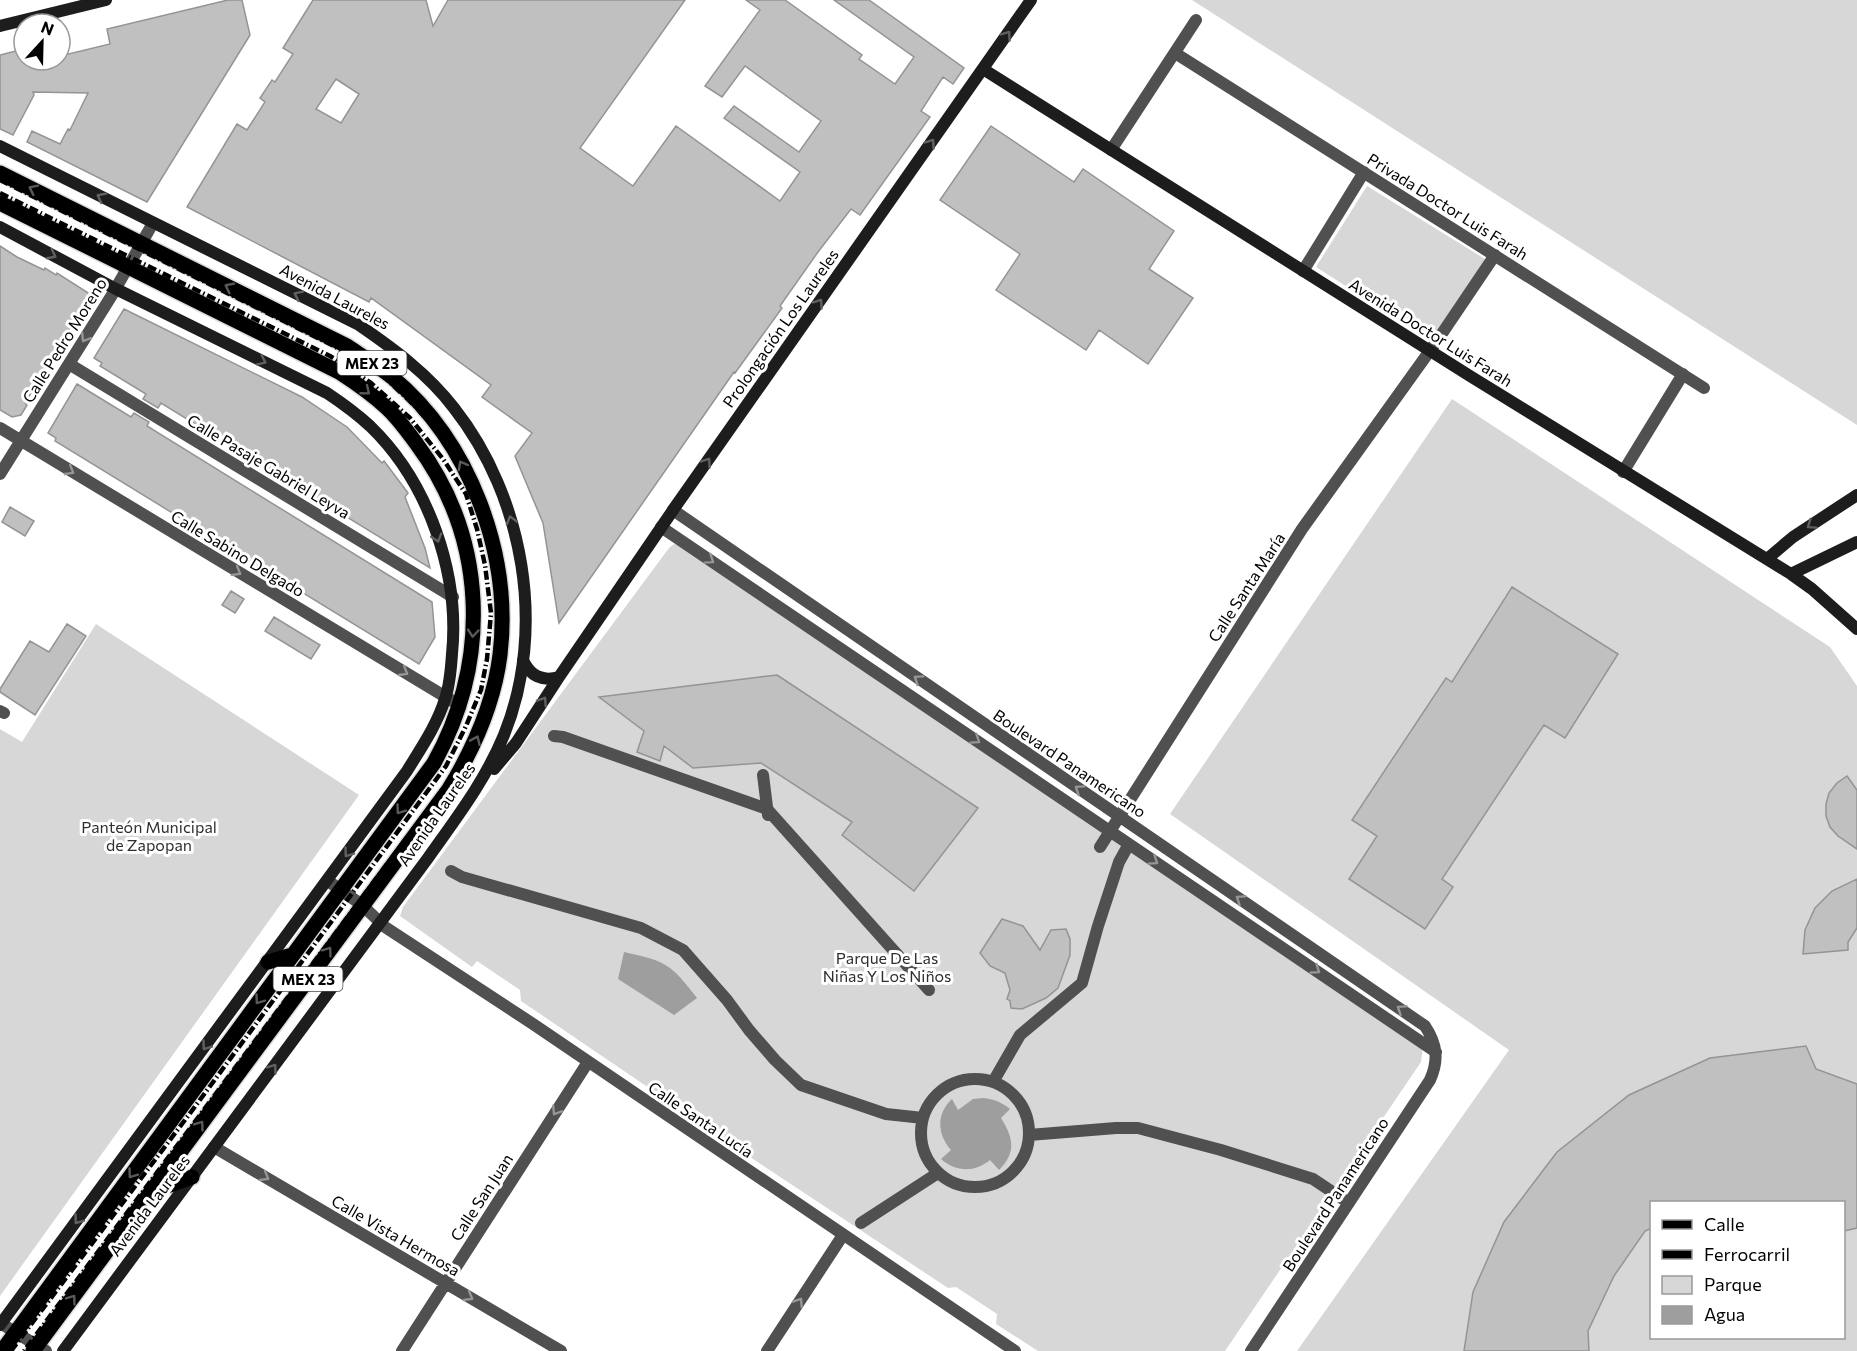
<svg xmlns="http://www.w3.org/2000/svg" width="1857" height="1351" viewBox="0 0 1857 1351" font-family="Commissioner,sans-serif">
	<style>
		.green { fill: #d7d7d7; fill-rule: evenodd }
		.water { fill: #9e9e9e }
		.building { fill: #c0c0c0; stroke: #949494; stroke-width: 1.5; fill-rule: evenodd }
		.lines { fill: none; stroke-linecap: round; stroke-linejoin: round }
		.primary-casing { stroke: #dbdbdb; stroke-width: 18 }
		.street { stroke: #505050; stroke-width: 12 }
		.secondary { stroke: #1d1d1d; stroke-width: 12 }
		.primary { stroke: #000; stroke-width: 15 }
		.rail { stroke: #000; stroke-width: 4.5; stroke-dasharray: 9 3 1.5 3; stroke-linecap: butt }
		.oneway { stroke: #616161 }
		.oneway2 { stroke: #595959 }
		.oneway3 { stroke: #969696 }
		.labels { text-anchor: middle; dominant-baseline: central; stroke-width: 6; stroke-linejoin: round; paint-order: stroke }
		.shield { fill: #fff; stroke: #4c4c4c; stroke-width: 1.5 }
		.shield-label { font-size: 15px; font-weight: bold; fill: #000 }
		.street-label { font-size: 16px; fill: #000; stroke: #fff }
		.park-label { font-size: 16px; fill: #2e2e2e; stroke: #fff }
	</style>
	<rect width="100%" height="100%" fill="#fff"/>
	<path class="green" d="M1192,0H1857V425Z
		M1367,186L1485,259L1433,342L1316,267Z
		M1452,399L1830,647L1857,686V1351H1297L1509,1050L1170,814ZM1652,1202H1844V1338H1652Z
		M674,544L680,545L1423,1046L1421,1062L1225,1351H1038L996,1324L997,1314L956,1287L948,1288L706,1128L704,1115L666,1092H655L521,1001L520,990L477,961L472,967L400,916L403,907L669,548Z
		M96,624L359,795L0,1296V729L22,742Z"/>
	<path class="water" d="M624,952C666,961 671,964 697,998L674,1015L618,979Z
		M983,1098C994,1099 1001,1102 1010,1109L1001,1118C1013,1137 1017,1152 999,1170L990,1160C974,1173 956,1172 941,1159L951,1150C937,1134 936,1114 952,1099L958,1110L973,1099Z"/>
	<path class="building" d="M228,0H242L250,35L147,202L27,142L32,131L60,144L68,129L70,130L88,93L33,92L34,95L13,135L0,129V55L24,49V60H60V56L110,44L107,29Z
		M313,0H426L433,26L448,0H685L580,148L633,186L676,126L780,201L800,172L724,118L734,106L799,152L821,121L745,66L722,97L705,86L760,10L746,0H785L862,55L859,59L895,84L914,57L834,0H869L964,68L953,84L943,77L921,111L930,117L860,215L851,209L818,252L780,306L782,308L735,373L734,372L559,623L543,523L515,456L532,433L482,397L491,385L371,298L369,302L187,207L237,124L247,130L265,102L260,98L272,80L275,82L293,54L283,48ZM336,79L359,94L341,123L316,109Z
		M991,126L1074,182L1083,169L1174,231L1149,269L1193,298L1148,364L1099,330L1086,350L996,290L1020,254L940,200Z
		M0,246L17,257L44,270L45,268L56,275L57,273L93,296L74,321L25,403L27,405L21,415L12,417L0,410Z
		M124,309L302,397L347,427L382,463L384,461L408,493L405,497L425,548L430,568L161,403L158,408L143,399L146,394L100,366L102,363L94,358Z
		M77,384L131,417L134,413L149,422L147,426L432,602L435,637L419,664L55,441L56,438L48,433Z
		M10,507L34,521L25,536L2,522Z
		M1512,587L1618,654L1565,738L1544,725L1442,879L1453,887L1425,929L1349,879L1377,836L1352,820L1446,678L1452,682Z
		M231,591L244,599L235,613L222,605Z
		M274,617L320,645L311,659L265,631Z
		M67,624L86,636L35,715L0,692V689L30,641L49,652Z
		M777,675L978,808L914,891L842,835L852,822L761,763L693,768L664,746L660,761L637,752L644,731L599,697Z
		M1847,776L1857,790V849L1838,836L1830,827L1826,816V804L1829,793L1837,783Z
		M1857,879V928L1848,942V950L1803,954L1805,930L1815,908L1832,891Z
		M1002,919L1023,926L1040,950L1051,930L1066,929L1070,939V955L1058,988L1046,998L1022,1009L1011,1008L1010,1001L1007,999L1010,990L1005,973L990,966L980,953Z
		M1806,1046L1816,1069L1857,1084V1228L1844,1231V1203H1652V1228L1645,1231L1614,1276L1588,1331L1589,1351H1464L1473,1292L1504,1222L1557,1152L1629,1095L1710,1058Z"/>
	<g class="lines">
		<g class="primary-casing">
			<path id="primary" d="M0,173L347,346C362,356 378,366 392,377C470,442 512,554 500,655C494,703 474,748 449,789L33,1351
				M0,203L339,372C356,383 372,394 387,408C398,418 407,431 416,443C487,538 491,660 434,763L2,1351
				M268,962L292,955
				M151,1192L192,1177"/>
		</g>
		<path class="street" d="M1175,53L1704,388
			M1111,150L1196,20
			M1303,271L1364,172
			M69,364L453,597
			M0,428L454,702
			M1623,472L1683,374
			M0,474L112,295L153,223
			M673,510L1425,1026C1437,1044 1439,1060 1430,1080L1251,1351
			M661,527L1436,1052
			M0,711L4,713
			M554,736L563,737L767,809L929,990
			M763,775L768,815
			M1100,847L1302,529L1439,338L1495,255
			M451,871L462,877L641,928L683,950L727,1000L749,1030L775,1060L801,1085L886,1114L923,1118
			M328,881L362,905L385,927L533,1024L1015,1351
			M921 1133a54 54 0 1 1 108 0a54 54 0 1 1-108 0Z
			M993,1082L1020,1035L1082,983L1098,926L1119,862L1129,844
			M1029,1135L1116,1128H1138L1221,1150L1313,1179L1349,1203
			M214,1147L561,1351
			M861,1223L938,1173
			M0,1323L46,1351
			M402,1351L588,1062
			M767,1351L843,1235"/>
		<path class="secondary" d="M0,26L106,0
			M983,69L1470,376L1791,574L1812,589L1857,629
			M0,146L359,325C394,349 428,374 454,408C524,497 547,629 504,735C485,781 457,817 428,858L63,1351
			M0,227L116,289L327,393C342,403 357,414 370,426C429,483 460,574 452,654C451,669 450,685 445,699C437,725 421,748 407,771L0,1325
			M1767,559L1793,537L1857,495
			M1791,574L1857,542
			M523,660C530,676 542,682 559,677
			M494,769L516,743L559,677L673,510L1031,0"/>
		<use href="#primary" class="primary"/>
		<path class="rail" d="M0,180L332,345L379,372L416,407L451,447L485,503L498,554L504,604L502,647L497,678L485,716L470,746L452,777L24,1351
			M0,193L330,356L371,383L410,418L443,459L466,494L477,529L485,565L491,613L487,659L481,690L466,726L446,766L191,1112L11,1351"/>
	</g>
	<defs><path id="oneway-chevron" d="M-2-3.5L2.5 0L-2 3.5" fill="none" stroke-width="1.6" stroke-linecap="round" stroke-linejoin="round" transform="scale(1.5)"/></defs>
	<g class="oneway">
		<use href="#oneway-chevron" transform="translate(1007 35) rotate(-55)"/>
		<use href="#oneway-chevron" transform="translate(931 143) rotate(-55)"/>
		<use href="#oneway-chevron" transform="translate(101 197) rotate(-153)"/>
		<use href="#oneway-chevron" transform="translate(52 255) rotate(28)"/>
		<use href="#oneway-chevron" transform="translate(298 295) rotate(-154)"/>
		<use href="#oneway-chevron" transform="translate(819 303) rotate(-55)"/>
		<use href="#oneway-chevron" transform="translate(262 361) rotate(26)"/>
		<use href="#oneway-chevron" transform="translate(707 462) rotate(-55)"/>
		<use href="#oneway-chevron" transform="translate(511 520) rotate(-106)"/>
		<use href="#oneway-chevron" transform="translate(1811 525) rotate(145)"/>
		<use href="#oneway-chevron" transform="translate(437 538) rotate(73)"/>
		<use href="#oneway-chevron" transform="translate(543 701) rotate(-57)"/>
		<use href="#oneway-chevron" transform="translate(348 853) rotate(126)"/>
		<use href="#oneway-chevron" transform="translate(206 1046) rotate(126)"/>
		<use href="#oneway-chevron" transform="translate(273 1068) rotate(-54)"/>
		<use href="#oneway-chevron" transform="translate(78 1220) rotate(126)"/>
	</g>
	<g class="oneway2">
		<use href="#oneway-chevron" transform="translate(33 189) rotate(-154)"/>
		<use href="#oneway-chevron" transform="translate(229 287) rotate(-153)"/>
		<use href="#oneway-chevron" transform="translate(366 391) rotate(39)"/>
		<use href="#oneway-chevron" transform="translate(462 465) rotate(-119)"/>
		<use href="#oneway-chevron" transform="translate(473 633) rotate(95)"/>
		<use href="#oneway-chevron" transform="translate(476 740) rotate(-66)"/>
		<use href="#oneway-chevron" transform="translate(400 810) rotate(126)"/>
		<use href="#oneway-chevron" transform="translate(328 951) rotate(-54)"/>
		<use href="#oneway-chevron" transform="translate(259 1000) rotate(126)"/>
		<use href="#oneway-chevron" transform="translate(200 1125) rotate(-54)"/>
		<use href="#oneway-chevron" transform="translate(132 1174) rotate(126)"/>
		<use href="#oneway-chevron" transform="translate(72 1299) rotate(-54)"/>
	</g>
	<g class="oneway3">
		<use href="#oneway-chevron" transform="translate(85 338) rotate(122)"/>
		<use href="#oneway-chevron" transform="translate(70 471) rotate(31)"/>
		<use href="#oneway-chevron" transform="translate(710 560) rotate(34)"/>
		<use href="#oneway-chevron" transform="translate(237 572) rotate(31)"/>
		<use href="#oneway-chevron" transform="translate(404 672) rotate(31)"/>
		<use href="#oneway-chevron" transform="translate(918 679) rotate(-146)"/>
		<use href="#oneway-chevron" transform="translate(976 740) rotate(34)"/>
		<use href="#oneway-chevron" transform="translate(1079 789) rotate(-146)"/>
		<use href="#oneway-chevron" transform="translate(1154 861) rotate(34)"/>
		<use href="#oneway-chevron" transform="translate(1240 899) rotate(-146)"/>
		<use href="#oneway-chevron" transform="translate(1316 970) rotate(34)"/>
		<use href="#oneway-chevron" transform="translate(1401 1009) rotate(-146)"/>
		<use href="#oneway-chevron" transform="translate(556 1111) rotate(123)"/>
		<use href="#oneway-chevron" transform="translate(265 1177) rotate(30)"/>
		<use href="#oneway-chevron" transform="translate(469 1297) rotate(30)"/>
		<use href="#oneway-chevron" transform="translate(799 1302) rotate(-57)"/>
	</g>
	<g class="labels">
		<g class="shield">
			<rect x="337.5" y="351" width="69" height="24" rx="4.5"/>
			<rect x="273.5" y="967" width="69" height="24" rx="4.5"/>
		</g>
		<g class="shield-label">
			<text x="372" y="363">MEX 23</text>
			<text x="308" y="979">MEX 23</text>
		</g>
		<g class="street-label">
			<text transform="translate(1448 206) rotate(32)">Privada Doctor Luis Farah</text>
			<text transform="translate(335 296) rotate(28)">Avenida Laureles</text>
			<text transform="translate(780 328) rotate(-55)">Prolongación Los Laureles</text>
			<text transform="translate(1431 332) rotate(32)">Avenida Doctor Luis Farah</text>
			<text transform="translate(64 340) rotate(-58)">Calle Pedro Moreno</text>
			<text transform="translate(269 466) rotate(31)">Calle Pasaje Gabriel Leyva</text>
			<text transform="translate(238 553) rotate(31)">Calle Sabino Delgado</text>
			<text transform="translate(1246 587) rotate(-57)">Calle Santa María</text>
			<text transform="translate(1070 763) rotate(34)">Boulevard Panamericano</text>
			<text transform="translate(436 814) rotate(-55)">Avenida Laureles</text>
			<text transform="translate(701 1119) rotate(34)">Calle Santa Lucía</text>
			<text transform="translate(1335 1194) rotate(-57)">Boulevard Panamericano</text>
			<text transform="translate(481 1197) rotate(-57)">Calle San Juan</text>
			<text transform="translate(149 1205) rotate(-53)">Avenida Laureles</text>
			<text transform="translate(396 1235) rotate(30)">Calle Vista Hermosa</text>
		</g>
		<g class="park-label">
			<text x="149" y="826">Panteón Municipal<tspan x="149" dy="18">de Zapopan</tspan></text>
			<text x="887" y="957">Parque De Las<tspan x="887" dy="18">Niñas Y Los Niños</tspan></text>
		</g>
	</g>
	<rect x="1650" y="1201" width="195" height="138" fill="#ffffff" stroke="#999999" stroke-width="1.5"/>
	<rect x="1662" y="1220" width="30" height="9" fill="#000000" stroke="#999999" stroke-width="1.5"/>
	<text x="1704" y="1231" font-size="18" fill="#000000">Calle</text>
	<rect x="1662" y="1250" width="30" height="9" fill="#000000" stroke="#999999" stroke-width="1.5"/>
	<text x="1704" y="1261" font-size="18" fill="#000000">Ferrocarril</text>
	<rect x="1662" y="1276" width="30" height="18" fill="#d7d7d7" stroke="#999999" stroke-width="1.5"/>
	<text x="1704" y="1291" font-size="18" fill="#000000">Parque</text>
	<rect x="1662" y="1306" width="30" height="18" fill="#9e9e9e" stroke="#999999" stroke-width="1.5"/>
	<text x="1704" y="1321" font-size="18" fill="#000000">Agua</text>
	<g transform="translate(42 42) rotate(22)"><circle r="28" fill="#ffffff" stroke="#999999" stroke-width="1.5"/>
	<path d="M0-4.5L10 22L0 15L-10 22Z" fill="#000000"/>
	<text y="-9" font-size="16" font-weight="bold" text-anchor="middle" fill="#000000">N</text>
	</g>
</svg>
